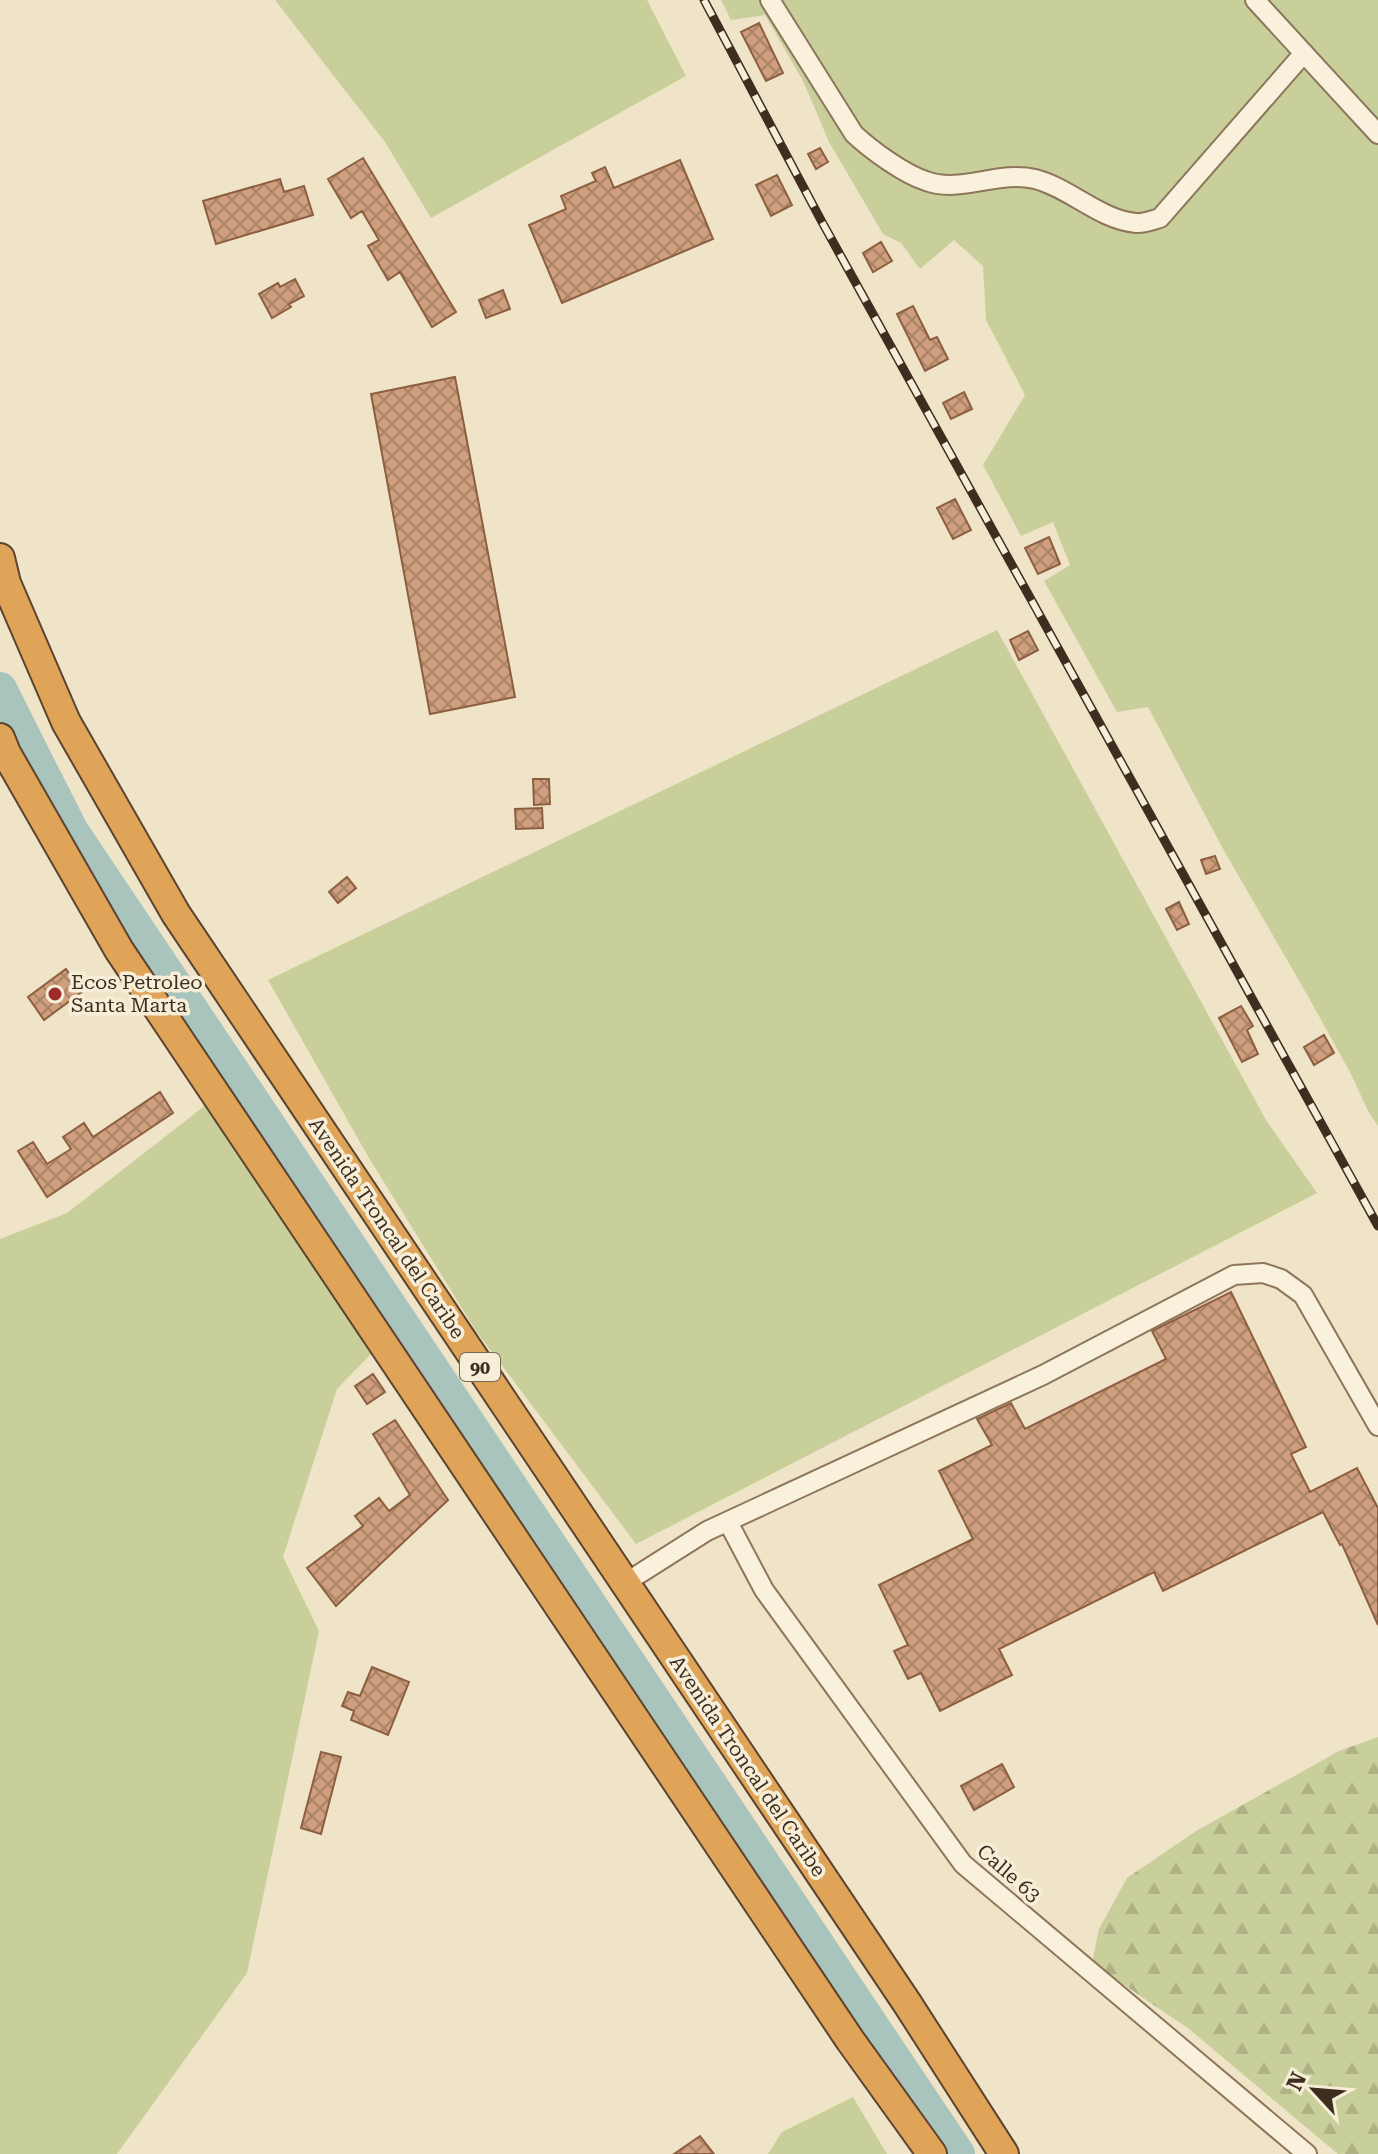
<svg xmlns="http://www.w3.org/2000/svg" width="1378" height="2154" viewBox="0 0 1378 2154" font-family="'Roboto Serif',serif">
	<style>
		.green { fill: #c9cf9b }
		.forest { fill: url(#forest-firs) }
		.lines { fill: none; stroke-linecap: round; stroke-linejoin: round }
		.river { stroke: #a9c4bc; stroke-width: 34 }
		.building { fill: url(#building-cross-hatch); stroke: #8d5f41; stroke-width: 2 }
		.minor-casing { stroke: #8d765c; stroke-width: 22 }
		.highway-casing { stroke: #5b4430; stroke-width: 32 }
		.minor { stroke: #faf1dc; stroke-width: 18 }
		.highway { stroke: #e0a458; stroke-width: 28 }
		.rail-casing { stroke: #3d2e20; stroke-width: 9 }
		.rail { stroke: #f7eed8; stroke-width: 6; stroke-dasharray: 18; stroke-linecap: butt }
		.poi-dot { fill: #9e2a2b; stroke: #f7eed8; stroke-width: 3 }
		.labels { text-anchor: middle; dominant-baseline: central; stroke-width: 7; stroke-linejoin: round; paint-order: stroke }
		.shield { fill: #f7eed8; stroke: #756857; stroke-width: 2 }
		.shield-label { font-size: 18px; font-weight: bold; fill: #3d2e20 }
		.poi-label { font-size: 20px; fill: #3d2e20; stroke: #f7eed8; text-anchor: start }
		.street-label { font-size: 20px; fill: #3d2e20; stroke: #f7eed8 }
	</style>
	<defs>
		<pattern id="forest-firs" width="22" height="20" patternUnits="userSpaceOnUse" patternTransform="scale(2)"><rect width="22" height="20" fill="#c9cf9b"/><path d="M5 1l3.5 6h-7zM16 11l3.5 6h-7z" fill="#aeb285"/></pattern>
		<pattern id="building-cross-hatch" width="8" height="8" patternUnits="userSpaceOnUse" patternTransform="scale(2)"><rect width="8" height="8" fill="#cf9f7d"/><path d="M0 0l8 8M0 8l8-8" fill="none" stroke="#a98266"/></pattern>
	</defs>
	<rect width="100%" height="100%" fill="#f0e4c8"/>
	<path class="green" d="M275,0H647L686,76L431,218L385,142Z
		M721,0H1378V1126L1368,1111L1351,1074L1305,991L1223,849L1148,707L1117,712L1044,581L1070,565L1053,522L1021,536L983,465L1025,395L986,320L983,266L954,240L920,269L901,243L883,234L829,142L803,81L765,15L731,20Z
		M997,630L1266,1120L1317,1193L636,1544L476,1331L369,1158L268,980Z
		M207,1104L372,1353L337,1389L283,1557L319,1631L247,1973L117,2154H0V1239L67,1213Z
		M853,2097L887,2154H768L782,2132Z"/>
	<path class="forest" d="M1378,1737V2154H1338L1189,2029L1092,1963L1099,1929L1127,1878L1196,1831L1339,1751Z"/>
	<g class="lines">
		<path class="river" d="M0,689L71,830L958,2154"/>
	</g>
	<path class="building" d="M759,23L783,73L766,81L741,32Z
		M820,148L828,162L816,169L808,154Z
		M363,158L456,312L432,327L400,272L388,280L368,246L379,240L362,211L351,218L328,179Z
		M680,160L713,239L562,303L529,225L566,209L561,196L596,181L592,173L605,167L614,188Z
		M777,175L792,205L771,216L756,185Z
		M280,179L284,192L304,186L313,215L216,244L203,201Z
		M881,242L892,261L873,272L863,253Z
		M295,279L304,296L289,304L291,307L272,318L259,294L278,283L280,287Z
		M503,290L510,309L486,318L479,300Z
		M913,306L930,340L937,337L948,359L925,371L897,314Z
		M455,377L515,697L430,714L371,394Z
		M964,392L972,409L951,419L943,403Z
		M955,499L971,530L953,539L937,508Z
		M1049,537L1060,564L1038,574L1025,548Z
		M1028,631L1038,650L1019,660L1010,640Z
		M533,779H549L550,804L534,805Z
		M542,808L543,828L516,829L515,809Z
		M1215,856L1220,869L1206,874L1201,860Z
		M347,877L356,888L338,903L329,892Z
		M1179,902L1189,924L1177,930L1166,909Z
		M66,969L82,992L44,1020L28,997Z
		M1241,1006L1253,1026L1247,1030L1258,1054L1242,1062L1219,1018Z
		M1324,1035L1334,1053L1314,1065L1304,1047Z
		M160,1092L173,1113L47,1197L18,1151L33,1142L47,1164L71,1149L63,1137L84,1123L93,1137Z
		M1231,1292L1306,1447L1291,1454L1310,1492L1357,1468L1378,1508V1625L1342,1544L1340,1545L1323,1512L1163,1591L1154,1572L999,1649L1012,1675L940,1711L921,1673L908,1679L894,1651L908,1645L879,1585L973,1539L939,1471L992,1445L977,1419L1011,1403L1025,1429L1166,1359L1152,1331Z
		M373,1374L385,1392L367,1404L355,1386Z
		M395,1420L448,1500L336,1606L307,1568L363,1526L355,1516L379,1498L389,1511L410,1495L373,1434Z
		M372,1667L409,1682L388,1735L351,1720L354,1711L342,1706L348,1692L360,1696Z
		M321,1752L341,1757L321,1834L301,1828Z
		M1002,1764L1014,1787L974,1810L961,1786Z
		M700,2136L714,2154H674Z"/>
	<g class="lines">
		<g class="minor-casing">
			<path id="minor" d="M770,0L854,134C871,150 904,174 926,181C961,194 998,170 1035,179C1070,188 1100,220 1136,223C1144,224 1153,220 1160,218L1304,53
				M1255,0L1378,134
				M728,1522L764,1590L963,1864L1307,2154
				M625,1583L707,1531L1043,1375L1234,1275L1263,1273L1281,1279L1303,1295L1378,1426"/>
		</g>
		<g class="highway-casing">
			<path id="highway" d="M0,558L6,583L66,722L176,914L907,2003L1004,2154
				M0,738L6,753L119,950L850,2040L932,2154"/>
		</g>
		<use href="#minor" class="minor"/>
		<use href="#highway" class="highway"/>
		<g class="rail-casing">
			<path id="rail" d="M704,0L822,222L1378,1226"/>
		</g>
		<use href="#rail" class="rail"/>
	</g>
	<circle class="poi-dot" cx="55" cy="994" r="8"/>
	<g class="labels">
		<rect class="shield" x="460" y="1353" width="40" height="28" rx="6"/>
		<g class="shield-label">
			<text x="480" y="1367">90</text>
		</g>
		<g class="poi-label">
			<text x="71" y="982">Ecos Petroleo<tspan x="71" dy="23">Santa Marta</tspan></text>
		</g>
		<g class="street-label">
			<text transform="translate(387 1228) rotate(56)">Avenida Troncal del Caribe</text>
			<text transform="translate(748 1766) rotate(56)">Avenida Troncal del Caribe</text>
			<text transform="translate(1009 1873) rotate(41)">Calle 63</text>
		</g>
	</g>
	<g transform="translate(1314 2090) rotate(296)" stroke="#f7eed8" stroke-width="6" paint-order="stroke">
	<path d="M0-6L14 30L0 20L-14 30Z" fill="#3d2e20"/>
	<text y="-12" font-size="22" font-weight="bold" text-anchor="middle" fill="#3d2e20">N</text>
	</g>
</svg>
